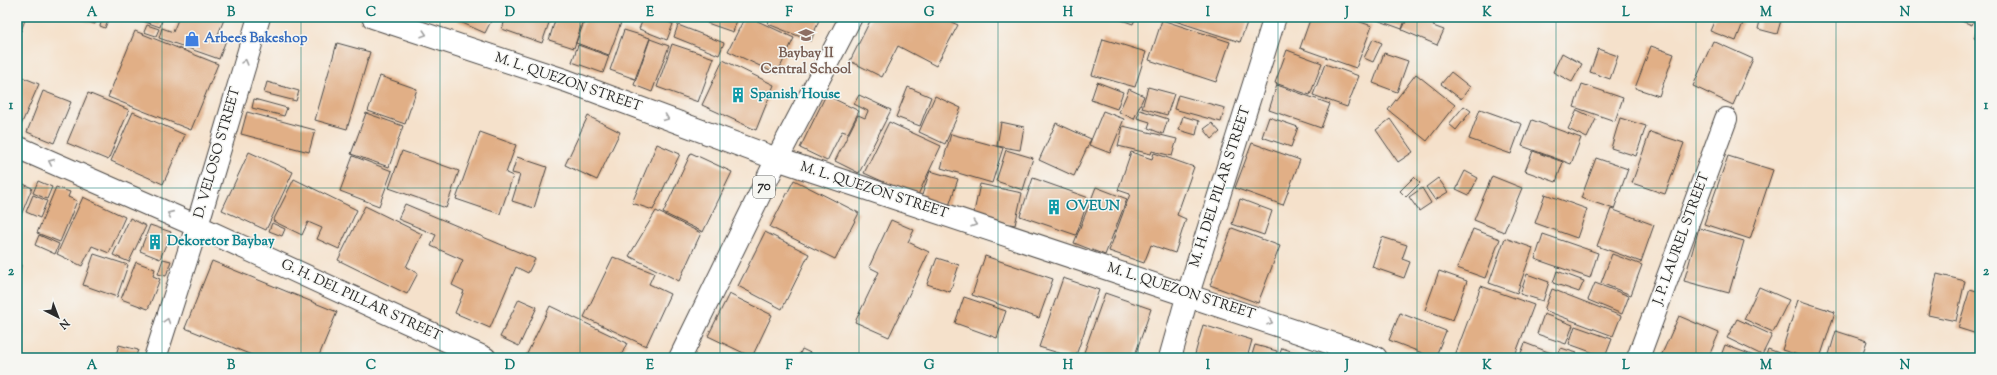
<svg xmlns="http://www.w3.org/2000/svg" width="1997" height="375" viewBox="0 0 1997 375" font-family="'Sorts Mill Goudy',serif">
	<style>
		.building { fill: #e1af86 }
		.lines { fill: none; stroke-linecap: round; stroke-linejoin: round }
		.street-casing { stroke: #494643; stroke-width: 24 }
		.primary-casing { stroke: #494643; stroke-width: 24 }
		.street { stroke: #fff; stroke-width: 22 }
		.primary { stroke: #fff; stroke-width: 22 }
		.oneway { stroke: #a0a0a0 }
		.grid { fill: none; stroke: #0f766e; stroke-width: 1; stroke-opacity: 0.55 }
		.labels { text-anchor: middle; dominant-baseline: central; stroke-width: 3; stroke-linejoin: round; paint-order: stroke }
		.shield { fill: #f6f6f2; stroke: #686867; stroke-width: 1 }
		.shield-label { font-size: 13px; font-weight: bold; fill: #2b2b2b }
		.shop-label { font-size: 14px; font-weight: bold; fill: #366cbe; stroke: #f6f6f2; text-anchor: start }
		.education-label { font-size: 14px; font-weight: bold; fill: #785e54; stroke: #f6f6f2 }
		.street-label { font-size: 14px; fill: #2b2b2b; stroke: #f6f6f2 }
		.culture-label { font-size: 14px; font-weight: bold; fill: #0d838f; stroke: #f6f6f2; text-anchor: start }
		.neatline { fill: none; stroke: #0f766e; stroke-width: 1.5 }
		.grid-label { font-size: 13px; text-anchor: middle; font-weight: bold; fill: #0f766e }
	</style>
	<rect width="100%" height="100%" fill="#f6f6f2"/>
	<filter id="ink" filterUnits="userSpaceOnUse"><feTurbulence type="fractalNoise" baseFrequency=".025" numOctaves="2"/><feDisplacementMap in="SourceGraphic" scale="8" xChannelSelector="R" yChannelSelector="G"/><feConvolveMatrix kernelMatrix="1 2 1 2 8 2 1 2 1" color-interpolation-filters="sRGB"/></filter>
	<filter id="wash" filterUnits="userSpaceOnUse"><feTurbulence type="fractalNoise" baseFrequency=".012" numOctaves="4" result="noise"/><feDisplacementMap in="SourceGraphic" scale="16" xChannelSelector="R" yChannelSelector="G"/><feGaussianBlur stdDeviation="0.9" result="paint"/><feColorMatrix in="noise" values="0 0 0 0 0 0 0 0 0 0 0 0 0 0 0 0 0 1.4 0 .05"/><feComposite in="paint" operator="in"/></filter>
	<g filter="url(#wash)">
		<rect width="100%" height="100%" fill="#f5e1cb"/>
		<g id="blocks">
			<path class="building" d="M17,17H26L21,31L17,29Z
				M72,17H97L95,24Z
				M103,17H109L105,28L100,26Z
				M138,17H163L160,27L137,19Z
				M179,17H225L217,37L226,40L219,59L159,38L162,28L173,32Z
				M459,17H493L485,33L458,21Z
				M506,17H551L542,43L502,29Z
				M556,17H584L574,48L549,40Z
				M586,17H615L622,20L609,55L576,43Z
				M644,17H656L673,24L667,40L639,29Z
				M688,17H702L701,22Z
				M709,17H738L733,32L707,23Z
				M745,17H749L794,38L777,74L728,51Z
				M770,17H820L811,41L768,24Z
				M872,17H940L958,25L936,66L898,46L882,77L850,61Z
				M1113,17H1136L1133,24Z
				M1170,17H1249L1240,42L1169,19Z
				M1311,17H1346L1372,26L1356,68L1300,48Z
				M1369,17H1406L1402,29Z
				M1408,17H1437L1433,26L1444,30L1437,45L1402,30Z
				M1716,17H1726L1743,23L1736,41L1710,31Z
				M1761,17H1782L1777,34L1758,29Z
				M1951,17H1975L1972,25Z
				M1162,20L1230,42L1216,82L1149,60Z
				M147,25L159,29L156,36L144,32Z
				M678,25L724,43L719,55L674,37Z
				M1980,25V40L1974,38Z
				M624,30L650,38L635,79L610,70Z
				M135,31L218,64L191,130L108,97Z
				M650,39L669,46L652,92L634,85Z
				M1103,39L1146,52L1135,87L1092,75Z
				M1373,39L1382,43L1373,62L1364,58Z
				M1713,41L1753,59L1733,105L1693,86Z
				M337,43L370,52L347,129L315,120Z
				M672,44L714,58L698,102L657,87Z
				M578,45L609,56L603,73L572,62Z
				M1651,46L1674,54L1659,96L1635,88Z
				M1598,49L1618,56L1610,79L1590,72Z
				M1287,50L1322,63L1310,95L1275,83Z
				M1384,53L1408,61L1397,92L1373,83Z
				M1562,53L1582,64L1572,82L1553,72Z
				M723,60L774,85L756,130L702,105Z
				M1325,64L1359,76L1347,107L1313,95Z
				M1451,72L1470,87L1461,99L1441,84Z
				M1416,74L1455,105L1427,141L1388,110Z
				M17,75L39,84L21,125L17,123Z
				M380,76L417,89L405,124L368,111Z
				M267,82L299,91L296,101L264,93Z
				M1097,82L1123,92L1117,109L1091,100Z
				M1582,84L1623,98L1615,121L1574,107Z
				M1277,85L1330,104L1321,128L1269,110Z
				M908,87L931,97L920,126L896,117Z
				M1148,87L1174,94L1167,115L1142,108Z
				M1129,89L1144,96L1134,119L1119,112Z
				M43,91L71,102L54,143L27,132Z
				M88,93L129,110L108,160L67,143Z
				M826,95L859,111L848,133L842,131L827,161L800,148Z
				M859,95L891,110L859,173L835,161L858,115L865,118L868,111L854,104Z
				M1178,95L1225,108L1221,122L1174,109Z
				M935,96L961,108L945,144L919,132Z
				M254,99L287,108L284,116L252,108Z
				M1464,106L1471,111L1456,130L1449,124Z
				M1480,109L1522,124L1511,154L1469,139Z
				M1140,110L1168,119L1163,134L1148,128L1150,122L1137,118Z
				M1577,110L1596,119L1587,138L1568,129Z
				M1103,111L1124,119L1110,153L1089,145Z
				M133,112L185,135L163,184L111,161Z
				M247,112L315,130L309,152L241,134Z
				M366,113L403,126L389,167L351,154Z
				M588,116L620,132L597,180L565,165Z
				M1183,116L1199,121L1196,135L1179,130Z
				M1269,117L1298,127L1291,147L1262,137Z
				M1620,118L1646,126L1636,156L1611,148Z
				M1390,119L1413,152L1398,162L1376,130Z
				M1532,120L1581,138L1571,164L1522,146Z
				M889,122L941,146L917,197L864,173Z
				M1001,122L1024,127L1020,150L997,146Z
				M1056,123L1091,139L1074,176L1039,160Z
				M1212,123L1220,132L1212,139L1204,129Z
				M1123,126L1177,139L1172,156L1152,151L1151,154L1118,146Z
				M480,132L516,145L506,173L513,176L500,214L456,199Z
				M1650,132L1684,143L1665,194L1632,183Z
				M951,134L1003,148L992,183L941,168Z
				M1252,143L1300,160L1283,205L1235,188Z
				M657,144L680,154L653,210L632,203Z
				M1006,150L1033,158L1023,190L996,181Z
				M402,151L459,171L446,208L389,188Z
				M1533,151L1563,162L1556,182L1525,171Z
				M249,152L293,172L266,230L222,210Z
				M1131,152L1152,159L1154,153L1194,167L1177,215L1186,219L1175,253L1151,245L1144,263L1109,251L1130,194L1118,190Z
				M691,153L732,172L703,232L663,213Z
				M353,156L392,171L379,206L340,191Z
				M1728,156L1773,170L1750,239L1704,224Z
				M517,157L547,167L534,208L512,201L520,175L512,173Z
				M1596,158L1628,169L1614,209L1581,198Z
				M930,171L958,179L949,206L921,198Z
				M1465,171L1478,178L1469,195L1456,189Z
				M1492,176L1522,188L1504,232L1474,220Z
				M1414,177L1420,183L1406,197L1400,191Z
				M1033,178L1089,198L1076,235L1020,216Z
				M1438,178L1448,192L1435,200L1426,187Z
				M294,179L357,210L339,249L317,239L322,228L308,222L302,235L273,221Z
				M794,180L859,213L835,259L770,227Z
				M17,181L32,188L17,225Z
				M38,181L52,187L47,199L33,193Z
				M980,184L1022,193L1015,225L973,217Z
				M56,187L70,192L68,197L77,201L60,242L37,233Z
				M1096,187L1127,199L1105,255L1074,243Z
				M1422,188L1431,203L1419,211L1409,197Z
				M1545,194L1587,209L1577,238L1535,223Z
				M33,195L47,201L40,218L26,212Z
				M83,197L125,217L109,253L92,246L82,266L57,254Z
				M1240,199L1272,211L1264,235L1232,224Z
				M405,204L535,259L528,273L516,267L490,328L455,313L464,291L452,285L463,260L431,246L436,235L398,219Z
				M365,206L422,234L406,267L418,273L407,294L338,260Z
				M1611,209L1654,225L1641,262L1597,246Z
				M656,211L701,233L679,281L629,256Z
				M130,218L146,226L129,262L113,255Z
				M891,220L914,230L908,242L929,252L889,337L855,322L879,272L869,267Z
				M272,223L285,229L282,236L269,231Z
				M150,225L171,232L160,259L140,251Z
				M1232,228L1280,246L1258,303L1210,285Z
				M1699,228L1744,241L1729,293L1684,281Z
				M1473,229L1500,239L1485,278L1457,268Z
				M765,232L809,254L782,309L738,286Z
				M1543,234L1598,253L1590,278L1535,259Z
				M39,235L59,244L55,254L35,245Z
				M1382,237L1407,245L1402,259L1410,262L1404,278L1372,267Z
				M1505,238L1533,248L1517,293L1489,283Z
				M94,254L128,265L117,297L83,285Z
				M1612,254L1642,265L1631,295L1601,283Z
				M985,256L1053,279L1039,318L972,295Z
				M613,257L654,273L649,284L670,294L646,346L584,317Z
				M937,258L959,265L950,292L927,284Z
				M163,259L171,261L166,276L158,274Z
				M212,261L337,312L318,358H259L185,328Z
				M136,262L155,269L153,276L160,279L148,309L121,299Z
				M17,264L21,265L18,288H17Z
				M1439,271L1467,281L1453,320L1425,310Z
				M1557,271L1584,281L1579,292L1553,283Z
				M1527,274L1549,282L1543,301L1520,294Z
				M1937,274L1965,281L1956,321L1928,315Z
				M1063,278L1099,290L1075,358L1039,347Z
				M1595,283L1629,296L1622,314L1588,300Z
				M1481,286L1534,305L1514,358H1454Z
				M1759,287L1789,300L1773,332L1744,319Z
				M1552,289L1621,316L1613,336L1544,310Z
				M1970,289L1980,292V335L1958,328Z
				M1105,293L1151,309L1134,358H1082Z
				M729,294L772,315L752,357L708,336Z
				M964,297L1006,311L997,338L955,323Z
				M519,299L537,307L519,346L500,337Z
				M1798,300L1835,312L1820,358H1808L1782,350Z
				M550,306L627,343L620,358H525Z
				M1400,313L1446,331L1435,358L1389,340Z
				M1544,314L1573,325L1566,344L1537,334Z
				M1679,316L1719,333L1708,358H1666L1661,356Z
				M1737,319L1772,335L1762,355L1727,338Z
				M1203,325L1252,340L1247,358H1194Z
				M1575,326L1612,339L1605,357L1569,344Z
				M1836,331L1867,341L1861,358H1828Z
				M1525,343L1556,355L1555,358H1519Z
				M119,345L138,350L135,358H115Z
				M1255,345L1277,351L1275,358H1251Z
				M1725,345L1760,358H1720Z
				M1282,348L1306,356L1305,358H1278Z
				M1561,348L1577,353L1575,358H1557Z
				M802,349L821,358H798Z
				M1768,349L1793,358H1765Z"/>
		</g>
	</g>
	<g filter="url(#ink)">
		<use href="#blocks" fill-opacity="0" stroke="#494643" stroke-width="1"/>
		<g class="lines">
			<g class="street-casing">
				<path id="street" d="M373,17L567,81L777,159L1376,358
					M17,147L197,226L485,358
					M155,358L197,226L259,17
					M1170,358L1188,294L1275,17
					M1638,358L1726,119"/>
			</g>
			<g class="primary-casing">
				<path id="primary" d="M680,358L777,159L851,17"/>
			</g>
			<use href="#street" class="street"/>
			<use href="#primary" class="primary"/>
		</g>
		<defs><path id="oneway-chevron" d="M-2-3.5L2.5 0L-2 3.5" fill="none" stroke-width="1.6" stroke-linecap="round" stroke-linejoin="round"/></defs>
		<g class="oneway">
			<use href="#oneway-chevron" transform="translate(424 34) rotate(18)"/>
			<use href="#oneway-chevron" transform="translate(245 62) rotate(-74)"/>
			<use href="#oneway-chevron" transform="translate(666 118) rotate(21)"/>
			<use href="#oneway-chevron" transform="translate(51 162) rotate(-156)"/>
			<use href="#oneway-chevron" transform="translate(170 214) rotate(-156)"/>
			<use href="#oneway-chevron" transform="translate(974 224) rotate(18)"/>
			<use href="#oneway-chevron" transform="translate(167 321) rotate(-72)"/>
			<use href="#oneway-chevron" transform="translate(1270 322) rotate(19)"/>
		</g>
	</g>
	<path class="grid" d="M162,17V358M301,17V358M440,17V358M580,17V358M720,17V358M859,17V358M998,17V358M1138,17V358M1278,17V358M1417,17V358M1556,17V358M1696,17V358M1836,17V358M17,188H1980"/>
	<defs>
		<g id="school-bare" transform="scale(1.2)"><path d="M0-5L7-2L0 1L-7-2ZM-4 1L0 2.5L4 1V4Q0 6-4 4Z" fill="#8d6e63" stroke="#f6f6f2" stroke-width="2.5" paint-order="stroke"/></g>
		<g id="shop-bare" transform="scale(1.2)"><path d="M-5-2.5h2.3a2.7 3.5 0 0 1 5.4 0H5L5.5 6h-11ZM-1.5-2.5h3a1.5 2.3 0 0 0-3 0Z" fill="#3f7fe0" stroke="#f6f6f2" stroke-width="2.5" paint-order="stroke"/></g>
		<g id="building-bare" transform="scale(1.2)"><path d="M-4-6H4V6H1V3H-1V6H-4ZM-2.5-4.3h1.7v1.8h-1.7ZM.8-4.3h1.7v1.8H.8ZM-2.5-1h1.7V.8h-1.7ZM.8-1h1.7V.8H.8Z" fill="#0f9aa8" stroke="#f6f6f2" stroke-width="2.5" paint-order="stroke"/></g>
	</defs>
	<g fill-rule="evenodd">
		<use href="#school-bare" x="806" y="35"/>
		<use href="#shop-bare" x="192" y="39"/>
		<use href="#building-bare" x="738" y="95"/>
		<use href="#building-bare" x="1054" y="207"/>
		<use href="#building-bare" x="155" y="242"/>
	</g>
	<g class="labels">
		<rect class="shield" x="753" y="176" width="22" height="22" rx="3"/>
		<g class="shield-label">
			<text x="764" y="187">70</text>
		</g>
		<g class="shop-label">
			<text x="204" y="39">Arbees Bakeshop</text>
		</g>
		<g class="education-label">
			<text x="806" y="54">Baybay II<tspan x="806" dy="16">Central School</tspan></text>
		</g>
		<g class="street-label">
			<text transform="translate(568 83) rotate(19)">M. L. QUEZON STREET</text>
			<text transform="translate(218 153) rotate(-74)">D. VELOSO STREET</text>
			<text transform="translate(1221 187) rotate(-72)">M. H. DEL PILAR STREET</text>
			<text transform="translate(874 191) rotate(18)">M. L. QUEZON STREET</text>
			<text transform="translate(1682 239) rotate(-70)">J. P. LAUREL STREET</text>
			<text transform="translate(1181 292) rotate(18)">M. L. QUEZON STREET</text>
			<text transform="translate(361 301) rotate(25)">G. H. DEL PILLAR STREET</text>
		</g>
		<g class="culture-label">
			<text x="750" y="95">Spanish House</text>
			<text x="1066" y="207">OVEUN</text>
			<text x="167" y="242">Dekoretor Baybay</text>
		</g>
	</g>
	<rect width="1997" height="375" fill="none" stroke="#f6f6f2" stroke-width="44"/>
	<g transform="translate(58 317) rotate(138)" stroke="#f6f6f2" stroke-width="3" paint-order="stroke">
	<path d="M0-3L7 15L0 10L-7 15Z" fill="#2b2b2b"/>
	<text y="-6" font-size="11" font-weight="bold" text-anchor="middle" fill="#2b2b2b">N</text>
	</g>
	<rect x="22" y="22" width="1953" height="331" class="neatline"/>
	<g class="grid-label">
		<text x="92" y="16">A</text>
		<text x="231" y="16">B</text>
		<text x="371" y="16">C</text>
		<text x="510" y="16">D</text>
		<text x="650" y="16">E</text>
		<text x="789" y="16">F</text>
		<text x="929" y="16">G</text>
		<text x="1068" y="16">H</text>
		<text x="1208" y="16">I</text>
		<text x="1347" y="16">J</text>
		<text x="1487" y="16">K</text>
		<text x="1626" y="16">L</text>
		<text x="1766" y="16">M</text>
		<text x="1905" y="16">N</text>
		<text x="11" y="109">1</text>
		<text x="1986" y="109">1</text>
		<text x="11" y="275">2</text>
		<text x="1986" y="275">2</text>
		<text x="92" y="369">A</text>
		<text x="231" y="369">B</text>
		<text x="371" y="369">C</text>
		<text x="510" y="369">D</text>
		<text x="650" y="369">E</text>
		<text x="789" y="369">F</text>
		<text x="929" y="369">G</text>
		<text x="1068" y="369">H</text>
		<text x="1208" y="369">I</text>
		<text x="1347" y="369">J</text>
		<text x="1487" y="369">K</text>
		<text x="1626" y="369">L</text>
		<text x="1766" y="369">M</text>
		<text x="1905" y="369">N</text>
	</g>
</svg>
